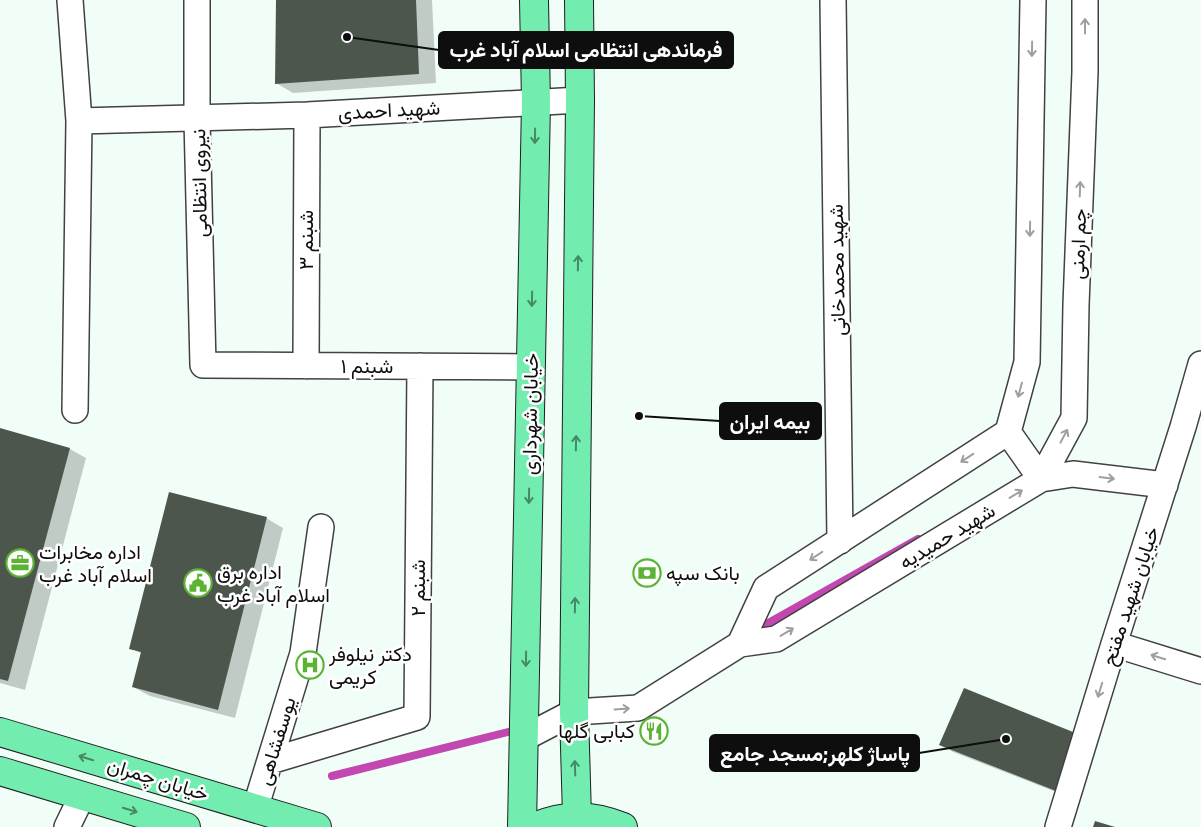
<svg xmlns="http://www.w3.org/2000/svg" width="1201" height="827" viewBox="0 0 1201 827" font-family="'Zilla Slab',Vazirmatn,serif">
	<style>
		.shadow { fill: #0003 }
		.lines { fill: none; stroke-linecap: round; stroke-linejoin: round }
		.stream { stroke: #c247b1; stroke-width: 8 }
		.building { fill: #4c564d }
		.minor-casing { stroke: #414141; stroke-width: 28 }
		.major-casing { stroke: #1f1f1f; stroke-width: 30 }
		.minor { stroke: #fff; stroke-width: 25 }
		.major { stroke: #72edaf; stroke-width: 28 }
		.oneway { stroke: #9f9f9f }
		.oneway2 { stroke: #458967 }
		.labels { text-anchor: middle; dominant-baseline: central; stroke-width: 5; stroke-linejoin: round; paint-order: stroke }
		.street-label { font-size: 20px; fill: #0e0e0e; stroke: #fff }
		.poi-label { font-size: 20px; fill: #0e0e0e; stroke: #fff; text-anchor: start }
		.leader { fill: none; stroke: #0e0e0e; stroke-width: 2 }
		.callout-dot { fill: #0e0e0e; stroke: #fff; stroke-width: 2 }
		.callout { fill: #0e0e0e; stroke: #0e0e0e; stroke-width: 2 }
		.callout-label { font-size: 21px; text-anchor: middle; font-weight: bold; fill: #fff }
	</style>
	<rect width="100%" height="100%" fill="#f1fef8"/>
	<path class="shadow" d="M277,0H432L436,83L293,93L276,83Z
		M0,430L70,449L86,458L25,690L0,683Z
		M266,518L283,528L235,718L150,696L133,687L142,654L131,648Z
		M1072,733L1085,741L1069,797L953,752L941,745Z"/>
	<g class="lines">
		<path class="stream" d="M754,631L918,539
			M332,776L520,729"/>
	</g>
	<path class="building" d="M276,0H416L419,74L275,84Z
		M0,428L70,448L8,681L0,679Z
		M169,492L267,517L218,710L132,687L141,652L129,649Z
		M964,688L1073,732L1056,791L939,745Z
		M1095,821L1115,827H1093Z"/>
	<g class="lines">
		<g class="minor-casing">
			<path id="minor" d="M70,0L79,121L75,410
				M197,0V119L203,365L531,367
				M833,0L840,541
				M79,121L307,115L580,100
				M306,366L307,115
				M1008,432L1027,362L1033,0
				M1008,432L1041,479
				M1041,479L1074,418L1076,305L1085,72V0
				M740,644L766,588L1008,432
				M1114,644L1201,671
				M524,738L574,712L638,708L740,644L776,639L1041,479L1073,474L1165,485
				M270,761L417,717L420,366
				M255,809L303,653L321,527
				M67,827L82,796
				M1058,827L1114,644L1183,427L1201,364"/>
		</g>
		<g class="major-casing">
			<path id="major" d="M0,732L317,827
				M0,771L186,827
				M577,817L574,712L580,100L579,0
				M522,827L536,102L534,0
				M534,827C565,814 591,814 623,827"/>
		</g>
		<use href="#minor" class="minor"/>
		<use href="#major" class="major"/>
	</g>
	<defs><path id="oneway-shaft" d="M-6 0H5M1.5-3L5.5 0L1.5 3" fill="none" stroke-width="1.6" stroke-linecap="round" stroke-linejoin="round" transform="scale(1.25)"/></defs>
	<g class="oneway">
		<use href="#oneway-shaft" transform="translate(1085 26) rotate(-90)"/>
		<use href="#oneway-shaft" transform="translate(1032 49) rotate(91)"/>
		<use href="#oneway-shaft" transform="translate(1080 189) rotate(-88)"/>
		<use href="#oneway-shaft" transform="translate(1030 229) rotate(91)"/>
		<use href="#oneway-shaft" transform="translate(1020 390) rotate(105)"/>
		<use href="#oneway-shaft" transform="translate(1064 436) rotate(-62)"/>
		<use href="#oneway-shaft" transform="translate(967 458) rotate(147)"/>
		<use href="#oneway-shaft" transform="translate(1107 478) rotate(7)"/>
		<use href="#oneway-shaft" transform="translate(1016 494) rotate(-31)"/>
		<use href="#oneway-shaft" transform="translate(816 556) rotate(147)"/>
		<use href="#oneway-shaft" transform="translate(787 632) rotate(-31)"/>
		<use href="#oneway-shaft" transform="translate(1158 657) rotate(-163)"/>
		<use href="#oneway-shaft" transform="translate(1100 690) rotate(107)"/>
		<use href="#oneway-shaft" transform="translate(622 709) rotate(-4)"/>
	</g>
	<g class="oneway2">
		<use href="#oneway-shaft" transform="translate(535 136) rotate(91)"/>
		<use href="#oneway-shaft" transform="translate(578 263) rotate(-89)"/>
		<use href="#oneway-shaft" transform="translate(532 299) rotate(91)"/>
		<use href="#oneway-shaft" transform="translate(576 443) rotate(-89)"/>
		<use href="#oneway-shaft" transform="translate(529 496) rotate(91)"/>
		<use href="#oneway-shaft" transform="translate(575 605) rotate(-89)"/>
		<use href="#oneway-shaft" transform="translate(526 659) rotate(91)"/>
		<use href="#oneway-shaft" transform="translate(86 758) rotate(-163)"/>
		<use href="#oneway-shaft" transform="translate(575 768) rotate(-92)"/>
		<use href="#oneway-shaft" transform="translate(130 810) rotate(17)"/>
	</g>
	<defs>
		<g id="office-ring" transform="scale(1.4375)"><circle r="9.5" fill="#fff" stroke="#5ab332" stroke-width="1.5"/><path d="M-6-3h4V-5.5h4V-3h4V5H-6ZM-1-4.5V-3h2v-1.5ZM-6 0V1H6V0Z" fill="#5ab332"/></g>
		<g id="bank-ring" transform="scale(1.4375)"><circle r="9.5" fill="#fff" stroke="#5ab332" stroke-width="1.5"/><path d="M-6-4H6V4H-6ZM0-2.3a2.3 2.3 0 1 0 0 4.6a2.3 2.3 0 1 0 0-4.6Z" fill="#5ab332"/></g>
		<g id="civic-ring" transform="scale(1.4375)"><circle r="9.5" fill="#fff" stroke="#5ab332" stroke-width="1.5"/><path d="M-.6-6.5H3V-4.5H.6V-3L4-1V1h2V6H-6V1h2V-1L-.6-3ZM-1.2 2.5V6h2.4V2.5Z" fill="#5ab332"/></g>
		<g id="hospital-ring" transform="scale(1.4375)"><circle r="9.5" fill="#fff" stroke="#5ab332" stroke-width="1.5"/><path d="M-5-5h3v3.5h4V-5h3V5h-3V1.5h-4V5h-3Z" fill="#5ab332"/></g>
		<g id="restaurant-ring" transform="scale(1.4375)"><circle r="9.5" fill="#fff" stroke="#5ab332" stroke-width="1.5"/><path d="M-5-6h1v4h1v-4h1v4h1v-4h1v5L-1.5 .5V6h-2V.5L-5-1ZM5-6V6H3V1.5H1.5Q1.5-4 5-6Z" fill="#5ab332"/></g>
	</defs>
	<g fill-rule="evenodd">
		<use href="#office-ring" x="20" y="563"/>
		<use href="#bank-ring" x="647" y="573"/>
		<use href="#civic-ring" x="198" y="583"/>
		<use href="#hospital-ring" x="310" y="665"/>
		<use href="#restaurant-ring" x="654" y="731"/>
	</g>
	<g class="labels">
		<g class="street-label">
			<text transform="translate(389 110) rotate(-3)">شهید احمدی</text>
			<text transform="translate(199 183) rotate(-91)">نیروی انتظامی</text>
			<text transform="translate(306 240) rotate(-90)">شبنم ۳</text>
			<text transform="translate(1078 244) rotate(-88)">چم ارمنی</text>
			<text transform="translate(837 270) rotate(-91)">شهید محمدخانی</text>
			<text x="367" y="366">شبنم ۱</text>
			<text transform="translate(530 414) rotate(-89)">خیابان شهرداری</text>
			<text transform="translate(947 536) rotate(-31)">شهید حمیدیه</text>
			<text transform="translate(418 588) rotate(-90)">شبنم ۲</text>
			<text transform="translate(1130 596) rotate(-72)">خیابان شهید مفتح</text>
			<text transform="translate(276 741) rotate(-73)">یوسفشاهی</text>
			<text transform="translate(158 779) rotate(17)">خیابان چمران</text>
		</g>
		<g class="poi-label">
			<text x="39" y="552">اداره مخابرات<tspan x="39" dy="23">اسلام آباد غرب</tspan></text>
			<text x="217" y="572">اداره برق<tspan x="217" dy="23">اسلام آباد غرب</tspan></text>
			<text x="666" y="573">بانک سپه</text>
			<text x="329" y="654">دکتر نیلوفر<tspan x="329" dy="23">کریمی</tspan></text>
			<text x="635" y="731" text-anchor="end">کبابی گلها</text>
		</g>
	</g>
	<path class="leader" d="M347 37L439 50M639 416L720 421M1006 739L919 753"/>
	<g class="callout-dot">
		<circle cx="347" cy="37" r="5"/>
		<circle cx="639" cy="416" r="5"/>
		<circle cx="1006" cy="739" r="5"/>
	</g>
	<g class="callout">
		<rect x="439" y="32" width="294" height="36" rx="5"/>
		<rect x="720" y="403" width="101" height="36" rx="5"/>
		<rect x="710" y="735" width="209" height="36" rx="5"/>
	</g>
	<g class="callout-label">
		<text x="586" y="57">فرماندهی انتظامی اسلام آباد غرب</text>
		<text x="770" y="429">بیمه ایران</text>
		<text x="815" y="761">پاساژ کلهر;مسجد جامع</text>
	</g>
</svg>
